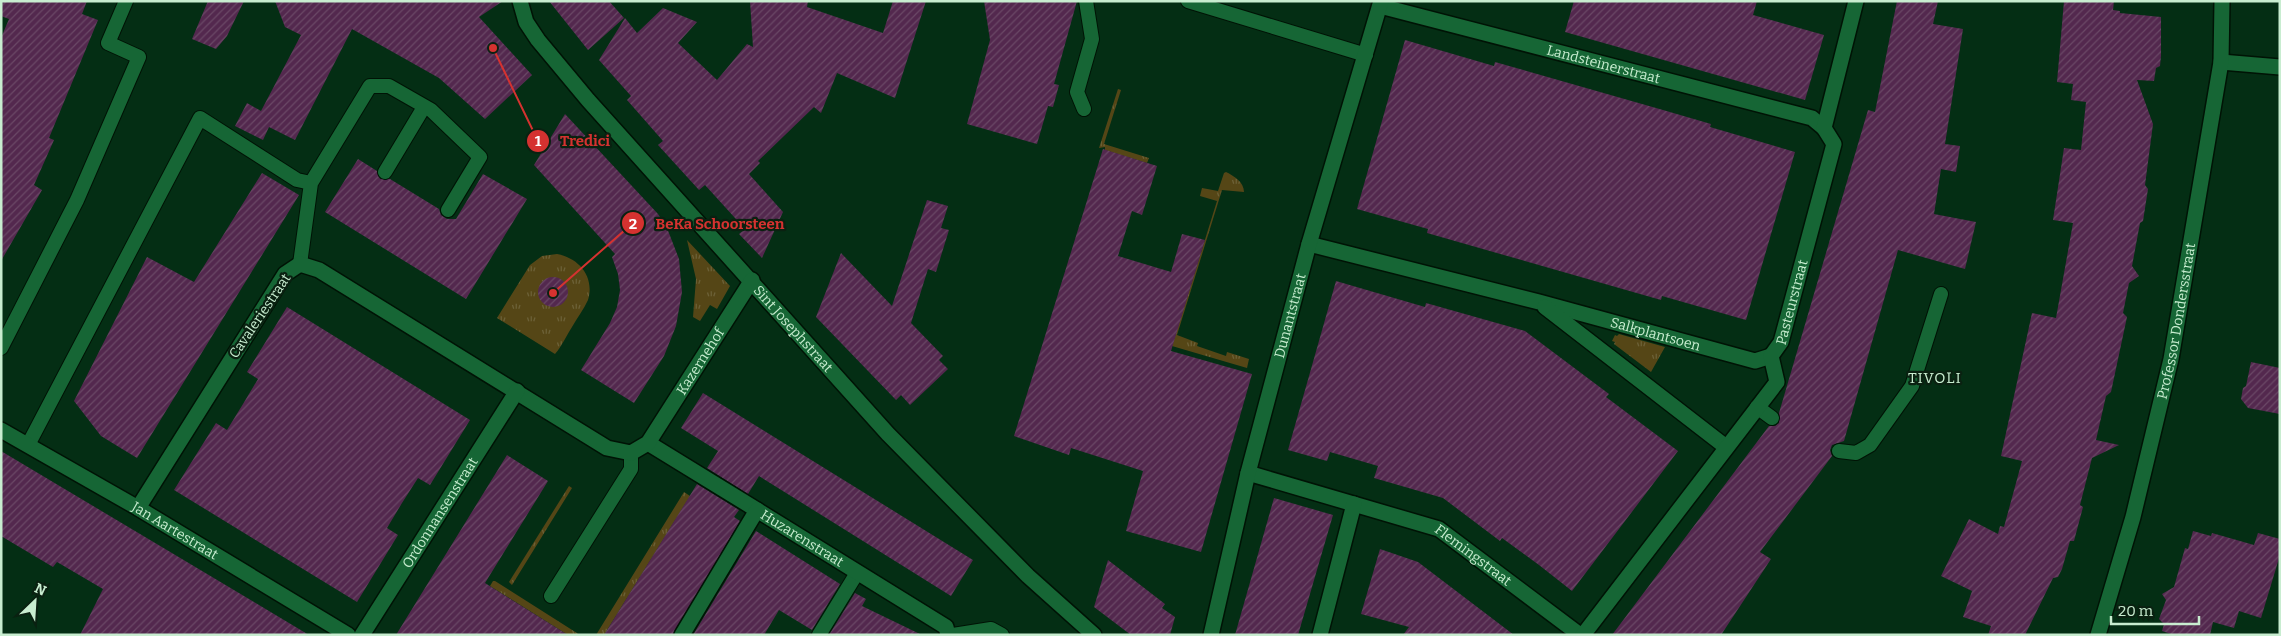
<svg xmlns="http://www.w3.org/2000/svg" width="2281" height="636" viewBox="0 0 2281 636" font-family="Bitter,serif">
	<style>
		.grass { fill: url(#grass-tufts) }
		.building { fill: url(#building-hatch) }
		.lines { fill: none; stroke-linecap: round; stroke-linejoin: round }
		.lane-casing { stroke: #001305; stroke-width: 16 }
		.street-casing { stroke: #001305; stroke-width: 18 }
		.lane { stroke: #166635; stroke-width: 14 }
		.street { stroke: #166635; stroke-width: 15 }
		.labels { text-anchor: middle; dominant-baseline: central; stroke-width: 4.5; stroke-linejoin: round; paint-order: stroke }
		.street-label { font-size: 14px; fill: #c8edd0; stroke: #0a2111 }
		.neighbourhood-label { font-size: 15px; letter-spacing: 1px; fill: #c8edd0; stroke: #0a2111 }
		.leader { fill: none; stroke: #d53230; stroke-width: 2 }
		.callout-dot { fill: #d53230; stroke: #0a2111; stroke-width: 2 }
		.mark-label { font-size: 15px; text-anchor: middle; font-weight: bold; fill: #fff }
		.callout-label { font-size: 15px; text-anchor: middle; font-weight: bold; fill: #d53230; stroke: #0a2111; stroke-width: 4.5; stroke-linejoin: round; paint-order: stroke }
	</style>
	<defs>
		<pattern id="grass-tufts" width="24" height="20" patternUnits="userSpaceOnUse" patternTransform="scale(1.25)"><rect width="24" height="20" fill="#554616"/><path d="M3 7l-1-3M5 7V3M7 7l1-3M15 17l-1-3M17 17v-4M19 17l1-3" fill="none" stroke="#6c6137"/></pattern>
		<pattern id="building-hatch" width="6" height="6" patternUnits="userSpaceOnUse" patternTransform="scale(1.25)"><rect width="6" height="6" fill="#53284e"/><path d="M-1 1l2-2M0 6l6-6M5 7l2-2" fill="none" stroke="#6a4866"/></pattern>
	</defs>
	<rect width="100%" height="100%" fill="#042e14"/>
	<path class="grass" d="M1118,89L1121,90L1104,144L1149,158L1147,163L1105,150V147L1099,148Z
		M1226,172C1234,176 1244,182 1244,192L1222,190L1177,335L1198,343L1197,346L1226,356L1227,352L1249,359L1247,368L1172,346L1217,201L1200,196L1202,188L1218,191L1224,173Z
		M687,240L730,286L717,309L710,305L700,321L693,317L696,279Z
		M557,254C579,258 595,277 588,300C584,309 577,318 572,327C566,336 562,346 555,354L497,318L530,265L542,256Z
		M1619,334L1665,347L1651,372L1614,344L1615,342L1612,341L1615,335L1617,336Z
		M569,486L572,488L512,585L509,582Z
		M684,492L690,496L604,635H596Z
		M493,581H495L580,635H568L490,586Z"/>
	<path class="building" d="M1,1H87L82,14L98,20L49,138L54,140L34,185L42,190L1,261V38L9,19L1,16Z
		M208,1H244L227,36L216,49L192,39Z
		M275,1H503L479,17L532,75L485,119L439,78L352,29L295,140L269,127L263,140L235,126L247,103L261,111L301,35L285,27Z
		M549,1H609L624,18L588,50Z
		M750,1H808L807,7L883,33L893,1H926L895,98L837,73L821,113L814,107L758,161L760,163L749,174L783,212L762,258L739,234L745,229L705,185L699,190L658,145L663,141L627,100L631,96L599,60L625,18L637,33L663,8L697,22L678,43L717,80L747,44L753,47Z
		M984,1H1077L1054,84L1059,85L1053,107L1048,106L1037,144L967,124L990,40Z
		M1574,1H1757L1753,15L1824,35L1805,100L1565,32Z
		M1897,1H1938L1933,24L1963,29L1945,144L1960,146L1956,172L1941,169L1934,214L1976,222L1965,269L1898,250L1844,441L1832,445L1830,450L1832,456L1760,552L1771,559L1721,635H1612L1769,426H1775L1779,423V413L1868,110L1875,112Z
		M2064,1H2114L2113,10L2120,11V13L2161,17V56L2160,66L2156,68L2154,81L2137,80L2153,124L2145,185L2148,189L2143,221L2140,223L2132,266L2139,276L2129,283L2123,313L2127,317L2111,392L2106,396L2096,440L2119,445L2092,458L2080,505L2083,507L2074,541H2070L2062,569L2058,577L2053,578L2025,635H1988L1991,626L1963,617L1972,591L1941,576L1969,519L1998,534L2000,526L2004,527L2022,461L2001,456L2032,313L2056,318L2073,223L2053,220L2064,148L2081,150L2086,102L2071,100L2073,84L2057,82Z
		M1405,40L1494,66L1495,62L1663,110L1711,124L1710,127L1795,152L1746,320L1662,296L1661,300L1427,233L1428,229L1357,209Z
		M565,114L658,214L667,228L679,259L682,292L676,326L664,356L634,403L581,370L610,323L617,307L620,290L618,274L612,257L615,254L534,165Z
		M1103,149L1157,166L1142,215L1132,211L1118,256L1171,272L1182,234L1205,240L1171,351L1252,374L1201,552L1126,531L1143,471L1071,448L1069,455L1014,436Z
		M358,159L377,171L380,179H390L439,209L441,215L447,219H456L483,174L527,199L466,299L325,212Z
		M262,173L299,195L137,458L101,436L74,401L147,257L194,282Z
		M927,200L948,206L941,228L949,230L936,272L928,269L911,323L943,356L939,360L948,369L910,405L901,395L896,400L816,317L841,253L892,306Z
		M538 292a15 15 0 1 1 30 0a15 15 0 1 1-30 0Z
		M1336,281L1425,307L1426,303L1525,331L1609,394L1606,397L1678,451L1572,591L1539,565L1502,538L1500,541L1443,498L1374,478L1378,466L1330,452L1327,461L1288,450Z
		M287,307L470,420L430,485L418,478L402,503L387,528L398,535L357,602L174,490L216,423L227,430L243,404L258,379L247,372Z
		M2251,362L2280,368V414L2248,408L2241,399L2243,388L2246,386Z
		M703,393L973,560L951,596L759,476L748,494L707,468L718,451L681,428Z
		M1,451L254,602L309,635H80L103,589L57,562L53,567L1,536Z
		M507,455L548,481L485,583L568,635H396Z
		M697,484L739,510L734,517L740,521L673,635H604Z
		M1274,498L1333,515L1298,635H1235Z
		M756,531L840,584L812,630L779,610L764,635H693Z
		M2193,531L2211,536L2212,533L2254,545L2258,533L2280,539V555L2261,618L2239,611L2234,628L2213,622L2210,635H2174L2162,631L2164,624L2159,619L2166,600L2162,594L2174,587L2185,548L2188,549Z
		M1380,549L1418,562L1514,635H1403L1409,627L1361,614Z
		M1108,560L1165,604L1162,608L1175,617L1170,635H1131L1094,607Z
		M855,593L866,599L862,606L922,635H829Z"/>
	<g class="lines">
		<g class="lane-casing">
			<path id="lane" d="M1188,1L1366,55
				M1084,109L1077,92L1092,39L1086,1
				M385,172L424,107
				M300,264L311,183L370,86H389L431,110L480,157L448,210
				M1,348L77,200L139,57L108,43L126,1
				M1757,407L1772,418
				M28,445L200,118L297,180L311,183
				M1839,451L1856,453L1870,445L1912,386L1941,294
				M551,596L631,469V453
				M819,635L857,573
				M953,635L991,629L1002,635"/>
		</g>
		<g class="street-casing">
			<g id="street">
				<path id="s1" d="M520,1L526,22L538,40L588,100L888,434L1028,576L1094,635"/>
				<path id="s2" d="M1380,6L1812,118L1824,128"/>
				<path d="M2221,62L2280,67"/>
				<path id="s3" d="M1309,244L1539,302L1755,361L1771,356"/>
				<path d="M1545,307L1726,447"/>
				<path id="s4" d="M1,430L138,508L348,635"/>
				<path d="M648,443L757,510"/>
				<path id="s5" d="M1248,473L1439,529L1580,635"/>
				<path id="s6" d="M138,508L285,274L300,264L319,270L607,448L631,453L648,443L752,280"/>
				<path id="s7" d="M362,635L517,391"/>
				<path id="s8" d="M682,635L757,510L946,627L948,635"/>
				<path id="s9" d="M1211,635L1248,473L1309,244L1381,1"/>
				<path d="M1320,635L1354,504"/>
				<path id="s10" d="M1583,635L1777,382L1771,356L1781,342L1834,144L1824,128L1856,1"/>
				<path id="s11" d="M2098,635L2133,517L2171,359L2221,62L2222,1"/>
			</g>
		</g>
		<use href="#lane" class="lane"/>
		<use href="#street" class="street"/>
	</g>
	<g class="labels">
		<g class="street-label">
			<text stroke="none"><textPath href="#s2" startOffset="231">Landsteinerstraat</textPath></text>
			<text stroke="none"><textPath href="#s10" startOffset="404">Pasteurstraat</textPath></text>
			<text transform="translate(260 316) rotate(-56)">Cavaleriestraat</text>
			<text stroke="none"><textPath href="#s9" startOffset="329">Dunantstraat</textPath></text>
			<text stroke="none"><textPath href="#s11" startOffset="324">Professor Dondersstraat</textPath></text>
			<text stroke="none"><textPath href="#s1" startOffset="429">Sint Josephstraat</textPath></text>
			<text stroke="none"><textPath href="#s3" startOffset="358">Salkplantsoen</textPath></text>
			<text stroke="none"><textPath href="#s6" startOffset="794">Kazernehof</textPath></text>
			<text stroke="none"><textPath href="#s7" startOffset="145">Ordonnansenstraat</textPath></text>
			<text stroke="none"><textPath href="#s4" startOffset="201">Jan Aartestraat</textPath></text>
			<text stroke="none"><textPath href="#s8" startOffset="199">Huzarenstraat</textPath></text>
			<text stroke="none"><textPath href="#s5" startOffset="242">Flemingstraat</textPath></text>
		</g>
		<g class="neighbourhood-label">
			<text x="1935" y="378">TIVOLI</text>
		</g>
	</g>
	<path class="leader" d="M493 48L538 141M553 293L633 223"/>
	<g class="callout-dot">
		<circle cx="493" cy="48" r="5"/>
		<circle cx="553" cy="293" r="5"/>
		<circle cx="538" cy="141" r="12"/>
		<circle cx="633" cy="223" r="12"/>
	</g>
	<g class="mark-label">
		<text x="538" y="146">1</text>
		<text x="633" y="229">2</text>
	</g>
	<g class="callout-label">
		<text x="585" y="146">Tredici</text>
		<text x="720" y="229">BeKa Schoorsteen</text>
	</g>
	<rect width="2281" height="636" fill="none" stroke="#c8edd0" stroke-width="5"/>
	<g transform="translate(35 601) rotate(25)" stroke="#0a2111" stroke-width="4" paint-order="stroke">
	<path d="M0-4L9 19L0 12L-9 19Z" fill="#c8edd0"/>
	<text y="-8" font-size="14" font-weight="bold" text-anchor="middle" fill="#c8edd0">N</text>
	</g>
	<path d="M2111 616v8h88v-8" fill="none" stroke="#c8edd0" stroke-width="2.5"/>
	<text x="2118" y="616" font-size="15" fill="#c8edd0" stroke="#0a2111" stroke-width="4" paint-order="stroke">20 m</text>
</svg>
